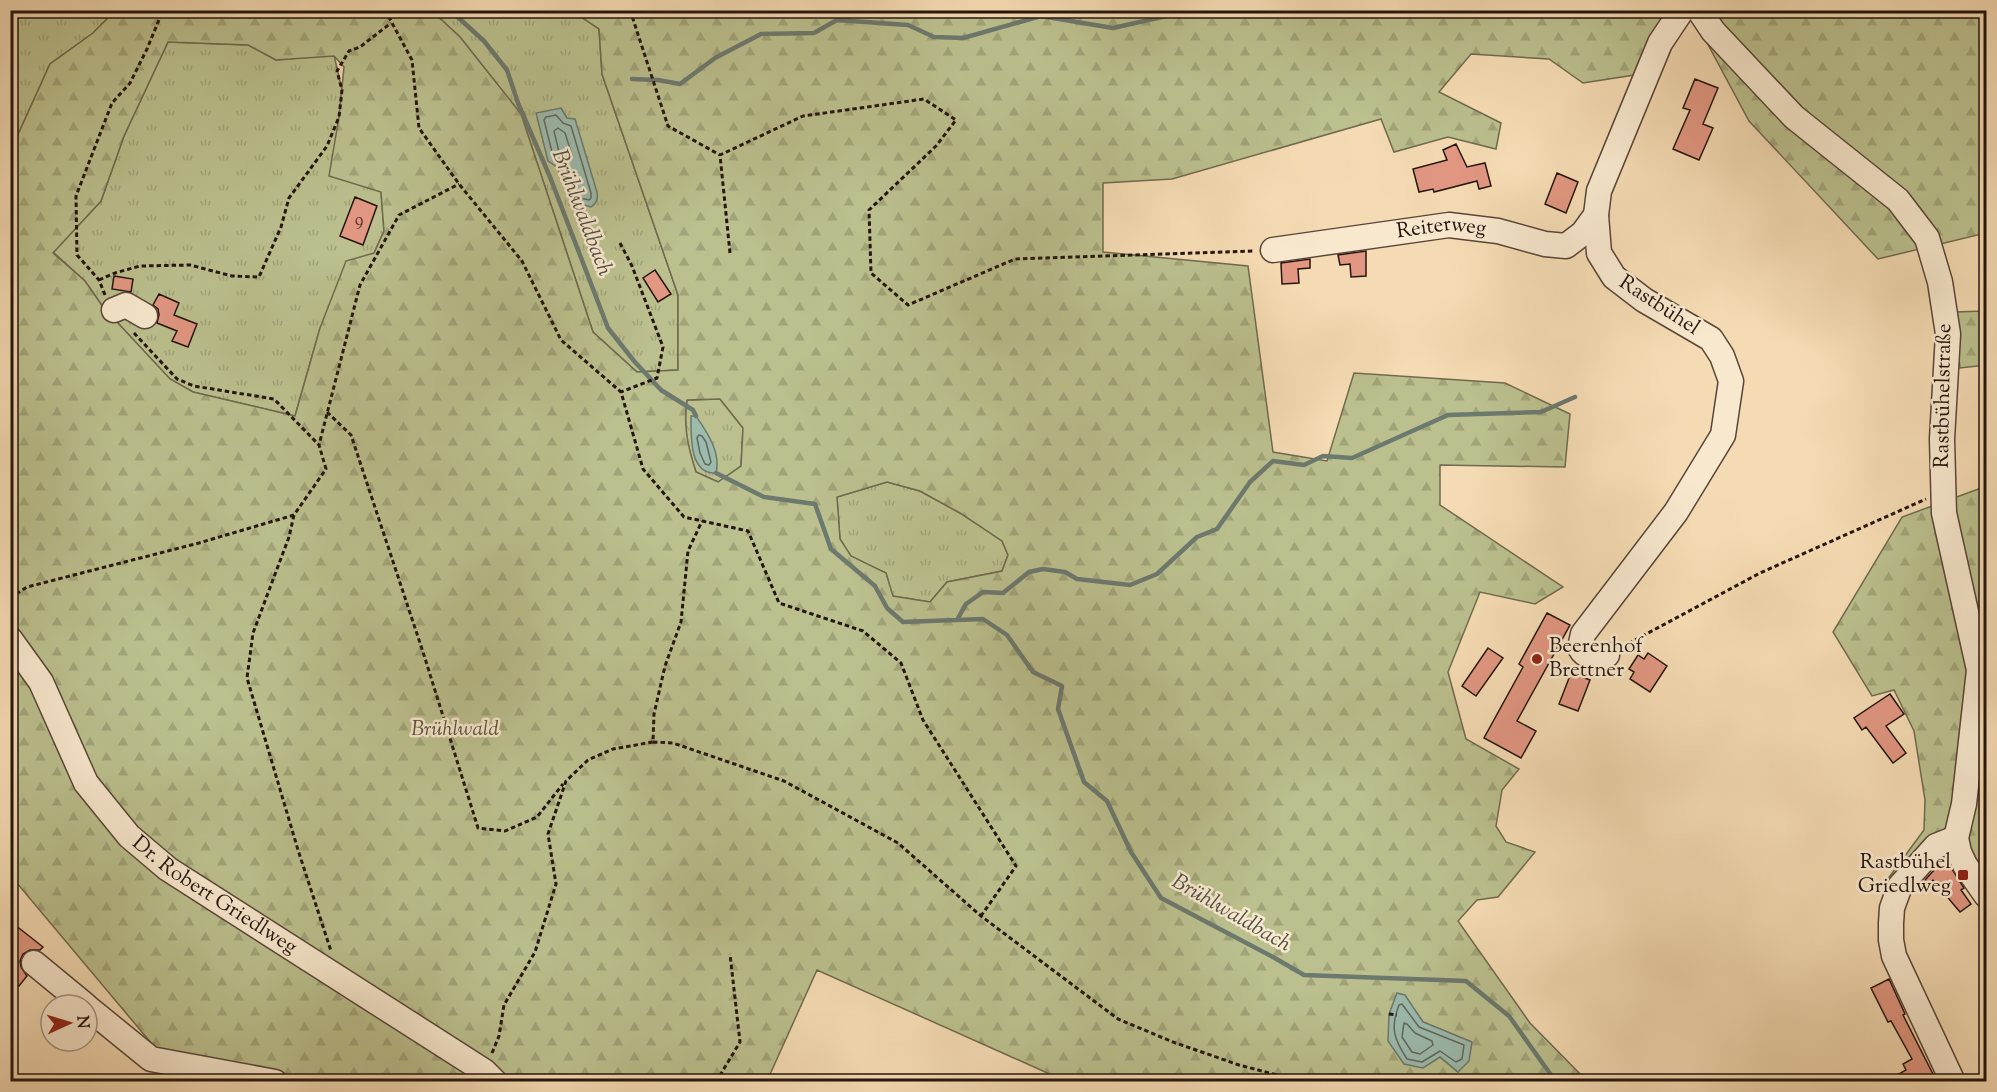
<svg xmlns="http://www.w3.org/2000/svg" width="1997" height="1092" viewBox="0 0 1997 1092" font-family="'Sorts Mill Goudy',serif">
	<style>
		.grass { fill: url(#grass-tufts); stroke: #706a4e; stroke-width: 1.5 }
		.forest { fill: url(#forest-firs); stroke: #706a4e; stroke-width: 1.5; fill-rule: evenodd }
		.water { fill: #9cbbad; stroke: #6c796e; stroke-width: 1.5 }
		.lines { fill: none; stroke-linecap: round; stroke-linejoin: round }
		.shore { stroke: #60685e; stroke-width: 1.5 }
		.stream { stroke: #6c796e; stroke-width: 4.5 }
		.building { fill: #e29782; stroke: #24150f; stroke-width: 1.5 }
		.minor-casing { stroke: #584638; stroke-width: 27 }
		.path { stroke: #24150f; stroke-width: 3; stroke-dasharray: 4.5 3; stroke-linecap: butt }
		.minor { stroke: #f8e8ce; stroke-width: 24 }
		.poi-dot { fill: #8f2418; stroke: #f8e8ce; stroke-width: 2 }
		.labels { text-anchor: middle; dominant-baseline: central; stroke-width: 5; stroke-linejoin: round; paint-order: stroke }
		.number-label { font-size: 18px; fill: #54362c }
		.street-label { font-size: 21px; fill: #24150f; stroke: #f8e8ce }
		.poi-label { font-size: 21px; fill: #24150f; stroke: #f8e8ce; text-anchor: start }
		.park-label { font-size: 21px; font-style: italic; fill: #59513b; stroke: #f8e8ce }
		.water-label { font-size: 22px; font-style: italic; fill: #4e4f46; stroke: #f8e8ce }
	</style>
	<defs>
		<pattern id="grass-tufts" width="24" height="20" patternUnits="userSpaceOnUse" patternTransform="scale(1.5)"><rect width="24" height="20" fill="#bbc08e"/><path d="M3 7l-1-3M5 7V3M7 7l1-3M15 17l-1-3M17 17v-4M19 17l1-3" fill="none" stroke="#a1a479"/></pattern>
		<pattern id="forest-firs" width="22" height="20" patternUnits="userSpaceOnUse" patternTransform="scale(1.5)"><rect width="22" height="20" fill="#bbc08e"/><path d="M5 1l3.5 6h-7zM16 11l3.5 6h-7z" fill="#a1a479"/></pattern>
	</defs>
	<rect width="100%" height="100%" fill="#f5dbb3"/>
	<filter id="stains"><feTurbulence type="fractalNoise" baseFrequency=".00333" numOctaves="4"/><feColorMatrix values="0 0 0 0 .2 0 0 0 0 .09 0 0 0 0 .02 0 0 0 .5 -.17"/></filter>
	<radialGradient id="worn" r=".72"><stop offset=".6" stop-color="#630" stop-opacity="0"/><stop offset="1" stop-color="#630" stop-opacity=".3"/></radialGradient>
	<path class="grass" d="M11,11H115L93,33L50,64L11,150Z
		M432,11H572L599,29L602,74L678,295V370L637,372L593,332L521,114L460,37Z
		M168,42L249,45L276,60L334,55L342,90L339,117L381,192L384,231L374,253L320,328L295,416L193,392L170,379L103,307L85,281L53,252L101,201L124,136Z
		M720,399L743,428L741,466L718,482L696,472C687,446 683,427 687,400Z
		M887,482L920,491L960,513L1002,541L1008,555L1002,571L947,582L930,602L892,596L886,573L851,557L840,539L837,497Z"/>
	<path class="forest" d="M115,11H432L460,37L521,114L593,332L637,372L678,370V295L602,74L599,29L572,11H1667L1641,74L1583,83L1549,59L1471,54L1439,92L1501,123L1496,149L1448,137L1394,152L1381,119L1172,179L1103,183V252L1248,266L1273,452L1327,461L1354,373L1505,383L1570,414L1565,467L1440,465V505L1563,587L1535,604L1480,592L1448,672L1466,739L1519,769L1502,790L1496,826L1506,842L1535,852L1498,897L1477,900L1458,921L1530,1023L1587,1081H1063L1043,1071L817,970L767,1081H183L11,876V150L50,64L93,33ZM168,42L248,45L276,60L334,56L344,67L339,117L329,176L381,192L384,231L374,253L346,261L320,328L295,416L193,392L170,379L103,307L85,281L53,253L101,201L124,136ZM720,399L743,428L741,466L718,482L696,472C688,447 683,426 687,400ZM887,482L920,491L960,513L1002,541L1008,555L1002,571L947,582L930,602L893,596L886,573L851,556L840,539L837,497ZM1405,996L1423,1022L1471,1042L1458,1072L1440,1057Z
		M1690,11H1986V233L1878,259L1749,121Z
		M1986,311V365L1960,368L1954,312Z
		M1984,487L1986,493V880L1958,832L1881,916L1887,880L1924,830L1925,800L1914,731L1894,690L1872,696L1833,632L1902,517Z"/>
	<path class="water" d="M561,108L567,118L575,119L597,192C598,199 597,203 591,207L572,202L557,167L548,161L536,113Z
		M691,416H696C707,432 721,452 716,473C689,475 691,435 691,416Z
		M1397,993L1405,995L1423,1022L1472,1042L1469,1061L1458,1072L1440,1057L1423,1068L1404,1064L1388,1041L1389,1014Z"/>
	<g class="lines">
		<path class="shore" d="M556,115L563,123L571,126L591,193V198L589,200L576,197L563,164L553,156L544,120L546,117Z
			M558,128L565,133L572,155L570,158L559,152L554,131Z
			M699,435L702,436L706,442L711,462L709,465L705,464L700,453L697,438Z
			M1402,1004L1419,1027L1464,1045L1462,1059L1456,1062L1440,1051L1422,1062L1407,1059C1394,1039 1390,1028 1399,1005Z
			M1404,1023L1407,1024L1415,1033L1432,1041L1433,1045L1420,1054L1412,1052L1402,1037Z"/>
		<path class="stream" d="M450,10L484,41L507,70L518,103L550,177L608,328L634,361L661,390L693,410L696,416
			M632,79L658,80L680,84L715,58L761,34L814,33L837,20L908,25L934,37L963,38L1041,16L1113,28L1193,10
			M716,473L764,497L815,504L831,549L875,586L887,608L903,622L983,619L1007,635L1033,672L1062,686L1058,709L1084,782L1107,801L1131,852L1161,898L1273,957L1304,975L1466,981L1509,1016L1556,1082
			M957,620L966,604L983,592L1003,593L1029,572L1043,569L1065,572L1077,579L1130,585L1157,574L1197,537L1217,529L1250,482L1273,461L1304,465L1323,456L1352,458L1448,415L1541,412L1575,397"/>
	</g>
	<path class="building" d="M1695,79L1718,88L1703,124L1713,128L1699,160L1673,149L1690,110L1683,108Z
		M1456,144L1467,167L1485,163L1491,186L1479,189L1477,181L1434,192L1433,189L1419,192L1413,169L1447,160L1443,150Z
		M1557,173L1578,182L1566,213L1545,204Z
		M355,197L377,206L363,245L340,236Z
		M1366,251V276L1351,277L1350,264L1340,265L1338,255Z
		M1310,259V268L1298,269L1299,283L1282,284L1281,263Z
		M655,270L671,294L658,302L643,278Z
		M114,276L133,279L131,292L112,289Z
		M159,294L179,303L174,315L197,324L188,347L172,341L177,331L157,323L159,315L158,309L153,305Z
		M1547,613L1570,625L1517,721L1536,731L1521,758L1484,738L1523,667L1519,664Z
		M1488,648L1503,658L1476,696L1462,686Z
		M1648,653L1667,666L1650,692L1630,679L1634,672L1629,669L1638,655L1644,659Z
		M1571,673L1590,680L1578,711L1559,704Z
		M1890,694L1904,714L1886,726L1906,753L1893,763L1866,727L1862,730L1854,718Z
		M1945,858L1964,888L1961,890L1971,904L1960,912L1933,880L1928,885L1925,880Z
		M10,921L43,947L40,950H30L23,954L20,961L21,967L27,976L19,986L10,980Z
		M1889,979L1905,1014L1903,1015L1937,1082H1885L1906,1070L1903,1064L1912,1059L1891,1021L1888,1022L1871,988Z"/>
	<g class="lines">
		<g class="minor-casing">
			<g id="minor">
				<path d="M1699,10L1713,31L1794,117L1898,200L1927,238L1940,282L1948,334L1942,439L1944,513L1979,670L1964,804L1956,838L1959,852L1965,865L1986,895"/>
				<path id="s1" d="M1273,250L1449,225L1498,231L1545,244L1566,246L1583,233L1596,215"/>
				<path d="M114,310L126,305L145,316"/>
				<path id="s2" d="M10,639L41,682L86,783L129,836L168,869L484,1071L495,1082"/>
				<path d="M1607,655C1598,659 1585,658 1580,648L1583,634L1676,512L1723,435L1731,381L1722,356L1711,339L1644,300L1614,277L1599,253L1596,215L1599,191L1660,43L1682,10"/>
				<path d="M34,963L85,1005"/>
				<path d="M87,1007L151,1059L275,1082"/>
				<path d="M1953,1082L1894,956L1891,940V923L1892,908L1900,886L1936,846L1956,838"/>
			</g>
		</g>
		<path class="path" d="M385,10L412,60L419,128L459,184L522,261L561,340L621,392L643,469L684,517L748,531L779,603L863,631L901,663L923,720L1016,866L981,916
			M630,10L668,126L720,155
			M620,243L632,266L663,347L657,378L621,392
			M730,253L720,155L803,116L924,99L956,120L936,146L869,210L871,273L908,305L1015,259L1253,251
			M99,280L115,273L140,266L190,265L232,276L259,277L281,227L289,198L327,146L339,117L342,90L337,71L349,51L360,47L391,23
			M105,295L99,280L77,255L76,196L112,103L130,83L147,49L163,10
			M134,333L177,379L194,386L274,399L319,445
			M327,412L351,435L423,652L478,828L505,831L537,817L563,784
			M294,515L289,537L253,633L247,678L298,850L331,951
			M10,598L27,587L199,543L294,515L326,469L319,445L360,285L399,215L459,184
			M1622,647L1760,573L1926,499
			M653,742L673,743L784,781L898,843L981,916L1118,1019L1173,1042L1239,1065L1304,1082
			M1389,1014L1397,1015
			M492,1053L499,1036L504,1005L535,952L556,884L548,834L566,781L588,760L613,749L653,742L654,714L665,666L681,622L688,551L702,521
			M716,1082L740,1042L730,954"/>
		<use href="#minor" class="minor"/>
	</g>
	<g class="poi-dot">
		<circle cx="1537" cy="659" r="6"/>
		<rect x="1957" y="869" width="12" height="12" rx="3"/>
	</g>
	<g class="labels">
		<g class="number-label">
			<text x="359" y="221">9</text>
		</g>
		<g class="street-label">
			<text stroke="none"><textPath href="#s1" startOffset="170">Reiterweg</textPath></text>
			<text transform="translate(1659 306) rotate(33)">Rastbühel</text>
			<text transform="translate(1944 396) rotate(-89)">Rastbühelstraße</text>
			<text stroke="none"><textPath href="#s2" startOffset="336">Dr. Robert Griedlweg</textPath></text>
		</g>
		<g class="poi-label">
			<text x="1549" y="647">Beerenhof<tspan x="1549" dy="24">Brettner</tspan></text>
			<text x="1951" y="863" text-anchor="end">Rastbühel<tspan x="1951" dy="24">Griedlweg</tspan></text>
		</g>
		<g class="park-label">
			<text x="455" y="730">Brühlwald</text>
		</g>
		<g class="water-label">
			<text transform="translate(581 213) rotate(69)">Brühlwaldbach</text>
			<text transform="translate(1231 914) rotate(30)">Brühlwaldbach</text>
		</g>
	</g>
	<rect width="1997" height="1092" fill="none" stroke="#f5dbb3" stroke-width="36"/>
	<rect x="12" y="12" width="1973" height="1068" fill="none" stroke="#24150f" stroke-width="3"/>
	<rect x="18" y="18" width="1961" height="1056" fill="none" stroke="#24150f" stroke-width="1.5"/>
	<g transform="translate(69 1023) rotate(86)"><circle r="28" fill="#f8e8ce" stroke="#a39482" stroke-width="1.5"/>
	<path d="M0-4.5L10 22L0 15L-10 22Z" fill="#8f2418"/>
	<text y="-9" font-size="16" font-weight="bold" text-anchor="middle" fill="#24150f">N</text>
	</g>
	<rect width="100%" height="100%" filter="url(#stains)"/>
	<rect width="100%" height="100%" fill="url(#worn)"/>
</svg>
